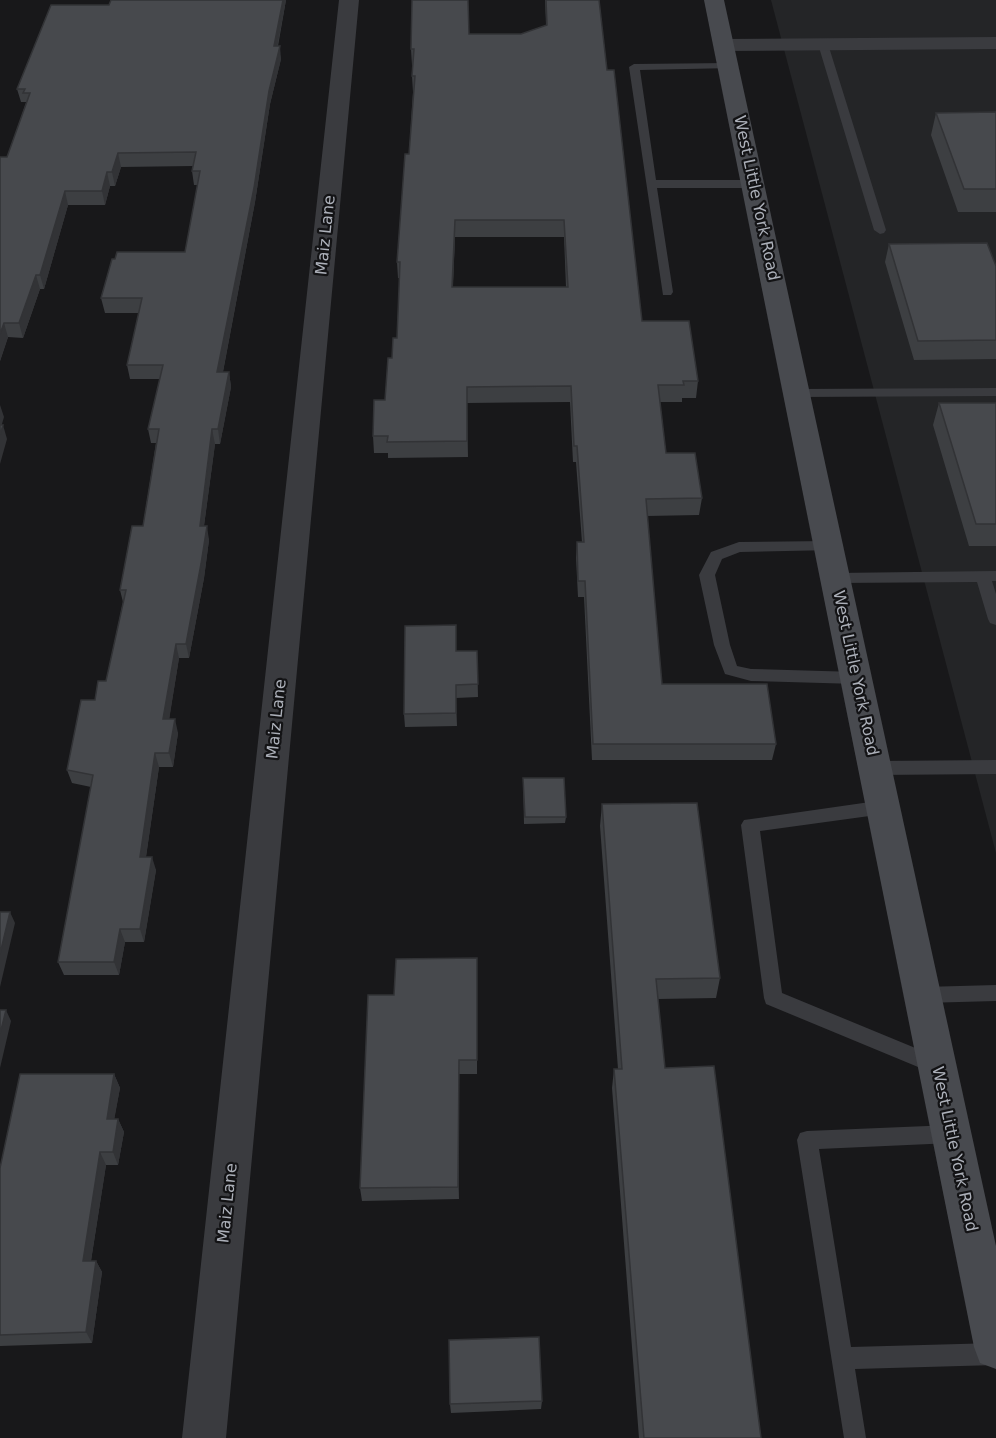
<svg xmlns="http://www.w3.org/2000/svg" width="996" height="1438" viewBox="0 0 996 1438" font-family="'DejaVu Sans',sans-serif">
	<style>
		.built { fill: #242527 }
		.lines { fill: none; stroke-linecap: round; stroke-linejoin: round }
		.lane { fill: #3a3b3f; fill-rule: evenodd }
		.street { fill: #3a3b3f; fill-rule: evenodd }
		.secondary { fill: #484a4f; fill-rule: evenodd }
		.wall { fill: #3d3f42; fill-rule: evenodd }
		.shaded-wall { fill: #323336 }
		.building { fill: #47494d; stroke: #323336; stroke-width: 1.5; fill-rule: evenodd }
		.labels { text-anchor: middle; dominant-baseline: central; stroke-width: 4.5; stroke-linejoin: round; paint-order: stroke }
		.street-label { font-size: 16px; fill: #acb0b9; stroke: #131315 }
	</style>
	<rect width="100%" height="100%" fill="#18181a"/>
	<path class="built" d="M771,0H996V853Z"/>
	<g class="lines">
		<path class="lane" d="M823,41L828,44L886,230L884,233L880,234L874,230L818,44Z
			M729,63L733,64V68L640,70L656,180H754L760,184L754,188H657L673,292L671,295H663L629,67L634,64Z
			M996,388V396L798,397L791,393L798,389Z
			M829,541L836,546L834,550L740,552L722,559L715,575L730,645L737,666L751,669L857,672L863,674L865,678L863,682L857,684L751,681L725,674L714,645L699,575L711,552L739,542Z
			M996,571V581H992L996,594V625L990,623L988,619L977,582L836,583L831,582L828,578L831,574L836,573Z
			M996,760V774L876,775L870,773L868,768L870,763L876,761Z
			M884,800L890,802L893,807L890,812L884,814L760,831L782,993L942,1059L945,1065L942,1071L935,1074L766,1004L764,998L741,825L744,820Z
			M996,985V1001L923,1003L916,1001L914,995L916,989L923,987Z
			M952,1125L959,1127L962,1134L959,1141L952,1143L819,1149L851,1347L996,1343V1365L855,1369L866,1438H844L797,1140L800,1133L807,1131Z"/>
		<path class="street" d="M339,0H359L226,1438H182Z
			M996,37V49L724,51L717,49L714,45L717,41L724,39Z"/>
		<path class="secondary" d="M704,0H724L996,1246V1369L980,1363L974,1347Z"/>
	</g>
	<path class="wall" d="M111,0H286L278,46L281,59L270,104L255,202L223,372H229L231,387L220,444H215L204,526L209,540L204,578L189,658H179L169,719L178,733L173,767H159L146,857L156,870L144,942H125L119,975H64L58,962L91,787L72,783L67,770L95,700L106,681L123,602L120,590L143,526L156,443H151L148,429L160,379H130L127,365L139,313H105L101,298L185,252L198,185H194L192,171L193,166L121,167L115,186H110L105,205H68L44,289H40L23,338L8,337L0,361V157H7L26,103V102H21L17,89L109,5Z
		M545,0H599L607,70L642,321L698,381L696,398H682V402H660L666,453L702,498L699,515L647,516L662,684L776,744L772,760H592L584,597H578L576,558L577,542H582L576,462H573L570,402L467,403L468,457L388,458V453H374L373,436L385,400L392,358L397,338L400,278H398L397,262L409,154L413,92L412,76L413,65H412L411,49L469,34H521L546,25ZM455,237H564L566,287H453Z
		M996,112V212H958L931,135L936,113Z
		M889,244L996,266V359L914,360L885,262Z
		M939,403H996V546H969L933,425Z
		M457,651H477L478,697L456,698L457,726L405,727L404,714Z
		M523,778L566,817L565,823L524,824Z
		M602,804L720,978L716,998L658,999L665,1068L761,1438H639L612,1088L614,1069H618L600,826Z
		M477,958V1074H459V1199L362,1201L360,1188L394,995Z
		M114,1074L120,1088L114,1119H118L124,1132L118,1165H106L91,1261H96L102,1272L92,1343L0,1346V1168Z
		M542,1401L541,1409L451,1413L450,1404Z"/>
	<path class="shaded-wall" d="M283,0H286L275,59L274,46Z
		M280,46L281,59L270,104L255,202L220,387L217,372L269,91Z
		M118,153L121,167L115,186L112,172Z
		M107,172L110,186L105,205L102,191Z
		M65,191L68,205L44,289L40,275Z
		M455,220V237L452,304V287Z
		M36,275L40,289L23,338L19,323Z
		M4,323L8,337L0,361V334Z
		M229,372L231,387L220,444L218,429Z
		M0,405L4,417L0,431Z
		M3,425L7,439L0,464V435Z
		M212,429L215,444L202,540L200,526Z
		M207,526L209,540L204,578L189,658L186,644Z
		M176,644L179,658L167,733L163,719Z
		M175,719L178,733L173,767L169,753Z
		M155,753L159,767L144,870L140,857Z
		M152,857L156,870L144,942L140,929Z
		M10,912L15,923L0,987V954Z
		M120,929L125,942L119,975L114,962Z
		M6,1010L11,1021L0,1068V1034Z
		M459,1060V1199L458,1187Z
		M114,1074L120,1088L112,1132L107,1119Z
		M118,1119L124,1132L118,1165L113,1152Z
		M100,1152L106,1165L89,1273L83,1261Z
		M96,1261L102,1272L92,1343L86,1332Z"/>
	<path class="building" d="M111,0H283L274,46H280L269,91L254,188L217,372H229L218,429H212L200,526H207L201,564L186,644H176L163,719H175L169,753H155L140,857H152L140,929H120L114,962H58L93,775L67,770L81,700H95L98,681H106L126,590H120L132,526H143L159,429H148L163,365H127L142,298H101L112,259H115L117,252H185L200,171H192L196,152L118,153L112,172H107L102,191H65L40,275H36L19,323H4L0,334V157H7L30,93H23L25,89H17L51,5H109Z
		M412,0H468L469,34H521L547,25L546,0H599L607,70H614L642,321H689L698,381H683L684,385H658L666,453H695L702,498L646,499L662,684H767L776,744H593L585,581H578L577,542H584L577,446H574L571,386L467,387V441L387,442L388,436H373L374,400H385L388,358H392L393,338H397L400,262H397L402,195L405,154H409L415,76H412L414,49H411ZM455,220H564L568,287H452Z
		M996,112V189H964L936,113Z
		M987,243L996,266V340L918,341L889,244Z
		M939,403H996V524H976Z
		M0,425H3L0,435Z
		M456,625V651H477L478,684L456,685V713L404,714L405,626Z
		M523,778H564L566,817H525Z
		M697,803L720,978L656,979L665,1068L714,1066L761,1438H644L614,1069H622L602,804Z
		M0,912H10L0,954Z
		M477,958V1060H459L458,1187L360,1188L368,995H394L396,959Z
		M0,1010H6L0,1034Z
		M20,1074H114L107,1119H118L113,1152H100L83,1261H96L86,1332L0,1335V1168Z
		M539,1337L542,1401L450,1404L449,1340Z"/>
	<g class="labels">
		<g class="street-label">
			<text transform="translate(757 198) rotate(78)">West Little York Road</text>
			<text transform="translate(325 235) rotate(-84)">Maiz Lane</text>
			<text transform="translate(856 673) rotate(78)">West Little York Road</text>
			<text transform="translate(276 719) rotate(-84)">Maiz Lane</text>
			<text transform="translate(955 1149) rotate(78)">West Little York Road</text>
			<text transform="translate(227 1203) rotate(-84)">Maiz Lane</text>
		</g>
	</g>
</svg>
